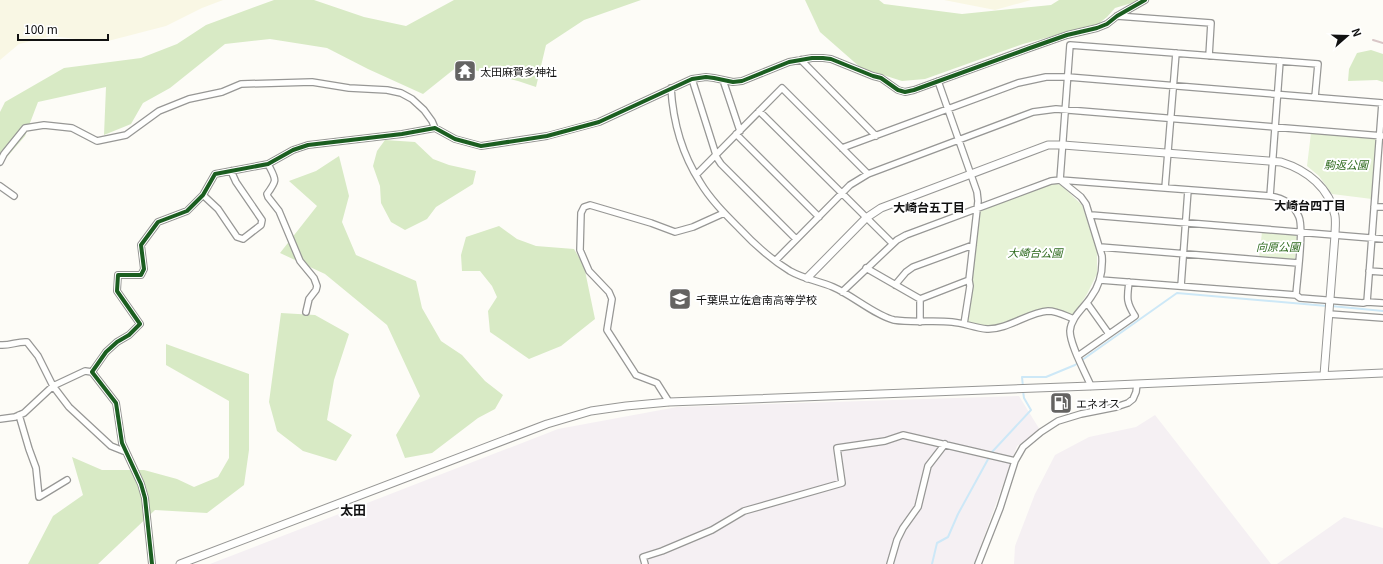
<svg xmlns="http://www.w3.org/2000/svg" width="1383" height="564" viewBox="0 0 1383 564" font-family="Georgia,'Noto Sans JP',serif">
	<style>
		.industrial { fill: #f5f0f3 }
		.farmland { fill: #f9f7e4 }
		.green { fill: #e7f3d7 }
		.forest { fill: #d8eac5 }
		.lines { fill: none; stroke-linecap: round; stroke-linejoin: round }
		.stream { stroke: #cde8f7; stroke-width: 2 }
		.minor-casing { stroke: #979795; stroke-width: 8 }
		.tertiary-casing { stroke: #979795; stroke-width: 9 }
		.minor { stroke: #fffffe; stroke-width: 5.5 }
		.tertiary { stroke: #fffffe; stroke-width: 7 }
		.rail { stroke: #d9c6c7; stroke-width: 2 }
		.cycleway-casing { stroke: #fff; stroke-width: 6 }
		.cycleway { stroke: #1b5e20; stroke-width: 4 }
		.labels { text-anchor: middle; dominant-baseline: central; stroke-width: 4; stroke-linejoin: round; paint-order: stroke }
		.poi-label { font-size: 11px; fill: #111; stroke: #fff; text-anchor: start }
		.park-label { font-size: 11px; font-style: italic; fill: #2f6b1f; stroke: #fff }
		.neighbourhood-label { font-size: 12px; font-weight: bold; fill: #111; stroke: #fff }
		.quarter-label { font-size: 13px; font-weight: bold; fill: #111; stroke: #fff }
	</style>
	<rect width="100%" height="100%" fill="#fdfcf7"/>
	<path class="industrial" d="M1019,396L1040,430L1017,446L974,564H210L558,429L677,407Z
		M1155,415L1271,564H1014L1015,546L1035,494L1055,455L1089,437L1136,427Z
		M1344,517L1383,528V564H1277Z"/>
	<path class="farmland" d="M0,0H223L202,8L166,26L108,41L84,40L52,36L19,44L0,60Z
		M944,0H1031L995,10Z"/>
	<path class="green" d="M1311,133L1375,138L1377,141L1372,199L1332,194L1319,176L1307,166Z
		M1053,183L1061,185L1082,205L1097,251V274L1087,294L1075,313L1072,314L1045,310L1001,325L992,327L967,322L979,213L981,209Z
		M1262,232L1294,234L1297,237L1295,259L1292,261L1259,258Z"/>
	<path class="forest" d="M274,0H314L364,17L406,26L454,0H641L584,20L546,45L536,87L518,81L458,66L423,94L368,69L327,48L270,39L225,44L170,88L143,103L131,124L104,135L106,87L38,102L25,136L0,165V112L5,102L64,68L141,58L177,44L206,25Z
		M805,0H879L884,4L962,14L1051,5L1059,0H1142L1115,8L1107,17L1098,24L1023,44L925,79L902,81L861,68L820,32Z
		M1371,50L1383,54V82L1377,80L1348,81L1349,69L1357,53Z
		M385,140L415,142L433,159L449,165L476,171L473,184L436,207L427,219L405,230L391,222L381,203L380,186L373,166L377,151Z
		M339,156L349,196L342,222L356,255L416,281L422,308L441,341L462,355L485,381L503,395L495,409L478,418L432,453L405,458L396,435L420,396L387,325L325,274L280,253L317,206L289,181L316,171Z
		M499,226L517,239L536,246L574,249L584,266L595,319L561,346L529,359L490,332L488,311L497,297L492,286L480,271H462L461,255L466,237Z
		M281,313L315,315L349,334L334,380L327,420L352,435L336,461L303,451L277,431L269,402Z
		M166,344L249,374V450L244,485L207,513L155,510L98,564H28L53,516L83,495L72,457L102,470H144L177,479L194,487L218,477L229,458V401L166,365Z"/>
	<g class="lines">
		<path class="stream" d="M1331,306L1383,311
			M1023,387L1022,377H1046L1075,365L1177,293L1327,306
			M932,564L937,543L948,537L958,514L992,452L1031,410L1024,398L1023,391"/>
		<g class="minor-casing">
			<path id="minor" d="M1117,16L1211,23L1209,56
				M801,60L876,136
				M1280,61L1270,196L1060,180L1070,45L1318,64L1315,97
				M692,79L717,158L721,164L796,239
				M723,80L740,131
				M671,88C673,121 682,154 700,182C710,199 725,214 739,228C754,244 772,260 790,271C804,279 819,281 833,287C852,295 876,316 894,320C913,323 933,320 952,322C964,323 975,328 987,329C1007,330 1029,312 1048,311C1057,311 1066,316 1074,319
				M1382,103L1367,302L1383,303
				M759,111L892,243
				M736,134L819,217
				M842,148L1018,83L1046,77H1068L1383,103
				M0,162L4,154L25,128L44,125L72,128L97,141L126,135L159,111L189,99L222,92L241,84L312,82L349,88L387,90L401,93L412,99L424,110L432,121L435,128
				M268,164C276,180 278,179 267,194L268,197L279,211L300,261L314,278L317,286L316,290L309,299L306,312
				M696,175L782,88L868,174
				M0,186L14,196
				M1165,188L1176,53
				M203,195L218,209L237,237L243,239L261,225L262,220L236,182L231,171
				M1374,207H1383
				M1091,215L1383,239
				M1100,247L1298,263
				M776,260L850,185L868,174L1033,112L1056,109L1383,136
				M866,268L920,299L969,280L978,201L977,192L938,81
				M1369,271L1383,272
				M1100,280L1296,295C1297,280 1304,229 1299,217C1294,205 1283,198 1270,196
				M895,285L906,272L913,267L973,245
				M1181,286L1188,190
				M842,292L897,240L906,235L1051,181L1060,180L1081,197L1086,204L1102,256C1103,271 1100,285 1091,297C1084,308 1071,317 1070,331C1070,345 1085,372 1091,386
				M1296,295L1300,298L1363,303L1367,302
				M1087,303L1109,334
				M1329,314L1383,318
				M920,322V299
				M964,324L970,286L969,280
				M0,345C10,346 18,341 27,342L38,356L53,386L69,407L111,446L126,452
				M1078,356L1135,316C1126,302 1127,298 1129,282
				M669,402L657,383L636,375L607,330L612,299L609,292L589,271L580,250L581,213L584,207L590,205L651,223L675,232L693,227L724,213
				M19,415L29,449L36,468L39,497L67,480
				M0,419L15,417L24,413L53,386L85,371L92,372
				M152,564L145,498L141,484L122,443L116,403L92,372L106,352L117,342L129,335L140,324L117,291L118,275H141L144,269L141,245L158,222L187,211L203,195L215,174L268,164L293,150L308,145L402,134L435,128L455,139L481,146L547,136L599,122L692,79L706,77L714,78L733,82L742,81L789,62L812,58H823L831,59L873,76L881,78L898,90L905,92L914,90L1030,48L1067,35L1097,28L1107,24L1117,16L1145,0
				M645,564L643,557L662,551L712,530L744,511L842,483L837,448L885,441L903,435L1015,461
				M890,564L897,540L903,528L918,507L928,466L945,444
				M978,564L1000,508L1015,461L1023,447L1041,432L1058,421L1081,414L1116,407L1128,403L1133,399L1136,392L1137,384"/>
		</g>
		<g class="tertiary-casing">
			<path id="tertiary" d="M807,278L866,218L881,208L1048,145H1063L1281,162C1307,170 1330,188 1335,216C1336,222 1335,229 1335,235L1324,375
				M180,564L547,424L591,411L626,406L669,402L1091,386L1383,373"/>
		</g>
		<use href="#minor" class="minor"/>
		<use href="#tertiary" class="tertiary"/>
		<path class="rail" d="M1373,40L1383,43"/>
		<g class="cycleway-casing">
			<path id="cycleway" d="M152,564L145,498L141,484L122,443L116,403L92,372L106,352L117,342L129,335L140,324L117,291L118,275H141L144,269L141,245L158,222L187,211L203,195L215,174L268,164L293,150L308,145L402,134L435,128L455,139L481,146L547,136L599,122L692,79L706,77L714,78L733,82L742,81L789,62L812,58H823L831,59L873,76L881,78L898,90L905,92L914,90L1030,48L1067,35L1097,28L1107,24L1117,16L1145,0"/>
		</g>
		<use href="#cycleway" class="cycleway"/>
	</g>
	<defs>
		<g id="temple-square" transform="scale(1.15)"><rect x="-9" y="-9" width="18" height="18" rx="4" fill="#646362" stroke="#fff"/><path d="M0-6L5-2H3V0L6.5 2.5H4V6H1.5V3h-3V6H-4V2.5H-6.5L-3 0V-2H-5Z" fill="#fff"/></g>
		<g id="school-square" transform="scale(1.15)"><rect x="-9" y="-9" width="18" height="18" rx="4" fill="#646362" stroke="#fff"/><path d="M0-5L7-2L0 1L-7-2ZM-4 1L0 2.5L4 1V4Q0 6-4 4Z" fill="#fff"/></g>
		<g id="fuel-square" transform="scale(1.15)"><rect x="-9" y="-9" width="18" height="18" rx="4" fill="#646362" stroke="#fff"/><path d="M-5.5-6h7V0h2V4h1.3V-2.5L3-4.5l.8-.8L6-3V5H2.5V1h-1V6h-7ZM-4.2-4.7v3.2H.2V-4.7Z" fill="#fff"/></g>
	</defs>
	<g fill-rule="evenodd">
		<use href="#temple-square" x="465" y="71"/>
		<use href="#school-square" x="680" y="299"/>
		<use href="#fuel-square" x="1061" y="403"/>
	</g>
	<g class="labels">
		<g class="poi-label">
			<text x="480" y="71">太田麻賀多神社</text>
			<text x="696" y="299">千葉県立佐倉南高等学校</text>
			<text x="1076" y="403">エネオス</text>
		</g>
		<g class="park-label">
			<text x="1346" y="164">駒返公園</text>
			<text x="1278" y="246">向原公園</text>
			<text x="1035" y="252">大崎台公園</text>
		</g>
		<g class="neighbourhood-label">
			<text x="1310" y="204">大崎台四丁目</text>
			<text x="929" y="206">大崎台五丁目</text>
		</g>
		<g class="quarter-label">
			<text x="353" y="509">太田</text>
		</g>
	</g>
	<g transform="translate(1347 36) rotate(70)" stroke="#ffffff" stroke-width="3" paint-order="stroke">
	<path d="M0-3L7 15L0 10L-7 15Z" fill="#111111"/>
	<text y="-6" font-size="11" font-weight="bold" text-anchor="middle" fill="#111111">N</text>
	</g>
	<path d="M18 34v6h90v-6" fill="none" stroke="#111111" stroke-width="2"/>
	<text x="24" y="34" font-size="12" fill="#111111" stroke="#ffffff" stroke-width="3" paint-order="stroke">100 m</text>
</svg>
